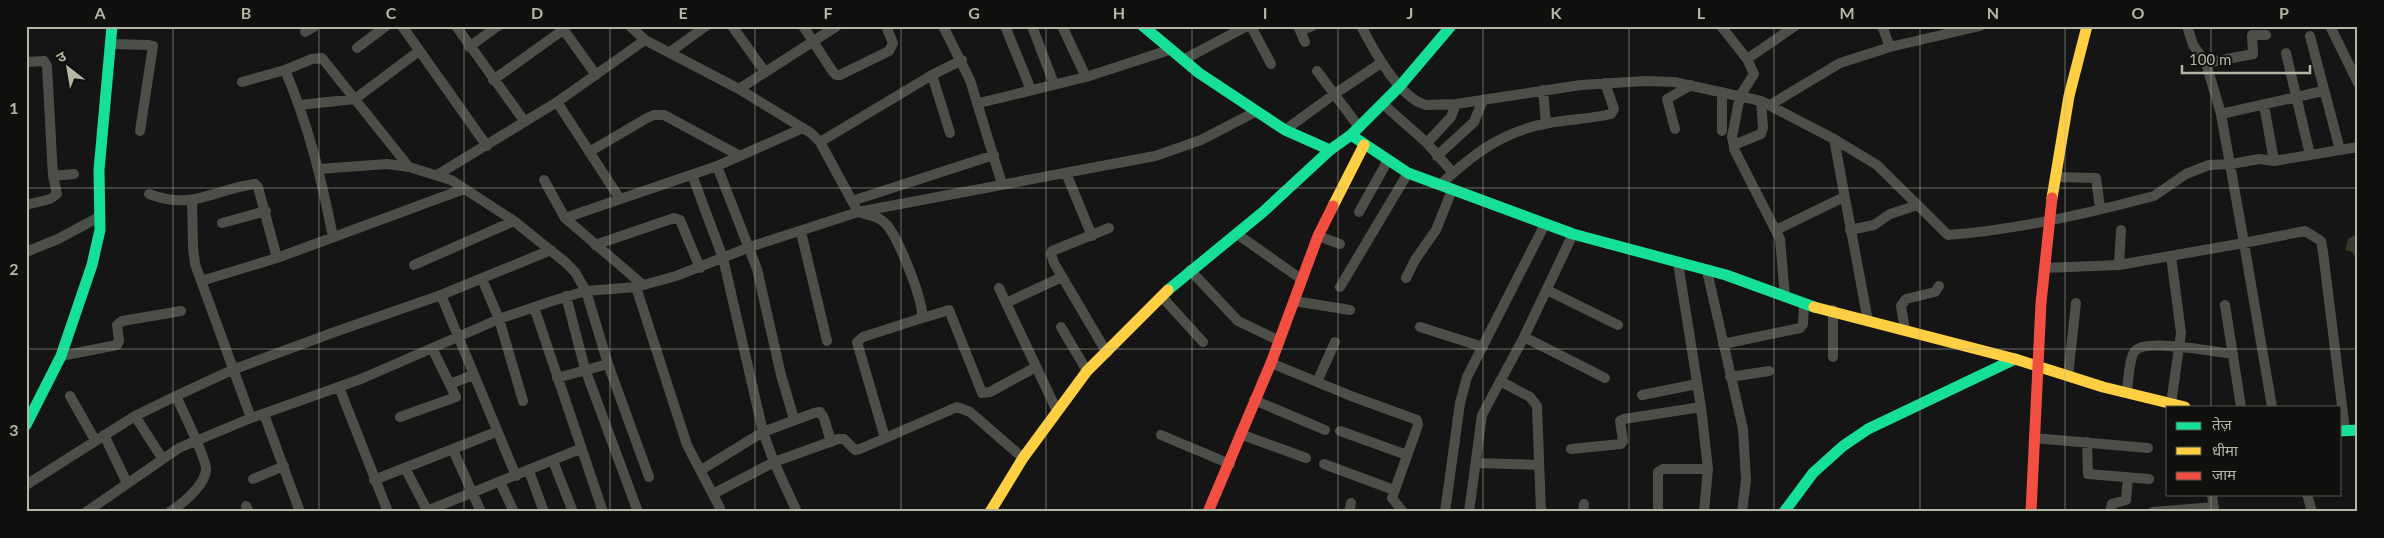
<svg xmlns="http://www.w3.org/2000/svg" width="2384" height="538" viewBox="0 0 2384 538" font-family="Lato,'Noto Sans Devanagari',sans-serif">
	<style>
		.water { fill: #373827 }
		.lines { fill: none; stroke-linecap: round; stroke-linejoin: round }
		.street { stroke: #4c4e48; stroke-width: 10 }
		.fast { stroke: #16e098; stroke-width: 11 }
		.slow { stroke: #ffcf43; stroke-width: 11 }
		.jam { stroke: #f24e42; stroke-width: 11 }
		.grid { fill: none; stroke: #b2b8a4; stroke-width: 1; stroke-opacity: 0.55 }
		.neatline { fill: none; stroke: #b2b8a4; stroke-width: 2 }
		.grid-label { font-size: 16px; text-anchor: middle; font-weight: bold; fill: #b2b8a4 }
	</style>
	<rect width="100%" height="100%" fill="#151515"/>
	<path class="water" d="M2358,233V261L2352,252L2345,250L2348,239Z"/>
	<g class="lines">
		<path class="street" d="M402,26L487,146
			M456,26L525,122
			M561,26L596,75
			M630,26L645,40L739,89L811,133L820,142L858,212C868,215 879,216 886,224C898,237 922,297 922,315L919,319L863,337L857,342L885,438
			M732,26L765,72
			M803,26L833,72L836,75H840L889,51L893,43L886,26
			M943,26L970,80L1002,184
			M1005,26L1031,90
			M1032,26L1054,84
			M1062,26L1086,77
			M1251,26L1271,64
			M1298,26L1305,42
			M1361,26C1373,49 1399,98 1426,105L1456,104L1581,85L1645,81L1674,82L1761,101L1834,139L1877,165L1948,235C2014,230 2082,215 2146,198L2154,196L2186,174L2209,165L2231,164L2259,159L2274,161L2358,147
			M1721,26L1747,59L1754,74L1740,96L1732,137L1734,147
			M2330,26L2358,83
			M1301,31L1312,26
			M305,32L315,26
			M2310,36L2340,150
			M111,44L149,45L153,46L140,131
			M469,47L498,26
			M1890,47L1980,26
			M357,48L386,26
			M670,52L706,26
			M2286,53L2310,155
			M1747,59L1795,26
			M1183,60L1247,26
			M26,62L44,61L47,66L53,176L57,194L50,199L26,205
			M2206,63L2253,54L2252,35H2266
			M285,70C309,127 321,177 333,237
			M1317,71L1359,127
			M932,75L950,133
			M493,80L563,30
			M242,82L285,70L312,59L322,58L409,167
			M739,89L837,26
			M1543,90L1546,124
			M1761,101L1763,128L1761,134L1736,144L1734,149L1780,239L1785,297
			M557,102L620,199
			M979,103L1086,77L1169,50
			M1383,104L1427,143L1453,173
			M300,105L355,99L419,51
			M1770,105L1840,63L1890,47L1882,26
			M2264,105L2274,161
			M2221,114L2323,91
			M1675,129L1667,99L1691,85
			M1285,130L1333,95L1381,63
			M1722,131V92
			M1834,139L1868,321
			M820,142L932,75L962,60
			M1427,143L1451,117L1456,104
			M589,152L647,118L654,115H664L740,156
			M1437,156L1474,122L1483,100
			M717,166L757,269L781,375L794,419
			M319,169L387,164L409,167L451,180L514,221L565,262L575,272L586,291L608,364L649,477
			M1066,173L1092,236
			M437,175L557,102L645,40
			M692,175L723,258L763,432L774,462L797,512
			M53,176L74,174
			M2055,177L2096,178L2100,208
			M544,180L565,218L643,285
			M1440,185C1473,154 1503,131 1549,123C1569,119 1591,119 1611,114L1614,109L1605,83
			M149,194C194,211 214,189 255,184L258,187L277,258
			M192,200L193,247L195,264L251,418
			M852,201L994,155
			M1359,212L1387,162
			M565,218L717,166L803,128
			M222,223L266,211
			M1776,230L1844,197
			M1850,230L1874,225L1890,214L1918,205
			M801,232L827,341
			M1237,234L1301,279
			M1318,236L1340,244
			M595,245L674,218L680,220L700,268
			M26,252L58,239L99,217
			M2171,256L2181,333L2171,404
			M1678,263L1701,407L1708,469L1704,512
			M414,265L514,221
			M2119,265L2121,230
			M2044,268L2119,265L2244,243L2221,114L2206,63L2193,45L2187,26
			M1190,270L1238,321L1280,341
			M1707,271L1743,429L1746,480L1742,512
			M1406,278L1415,260L1436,230L1452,190
			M482,279L499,319L523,401
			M201,281L277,258L464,189
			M636,287L687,445L720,508
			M1340,287L1408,173
			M999,288L1057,411
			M1547,290L1618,325
			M441,295L516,476
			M566,296L585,369L638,512
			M1162,297L1203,342
			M1294,301L1350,310
			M1006,303L1062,277
			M2225,305L2241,407
			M534,307L603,512
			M919,319L949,310L982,393L990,392L1036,367
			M1061,327L1087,371
			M1420,327L1483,347
			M1905,330L1901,306L1906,299L1935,292L1939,286
			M1524,337L1605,378
			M1723,344L1800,328L1803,324L1804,304
			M1107,353L1054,263L1051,254L1052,251L1109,228
			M61,356L117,345L119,341L117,325L122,321L181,311
			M1833,357V310
			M1271,363L1351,396L1417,420L1418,425L1392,498L1403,512
			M2068,376L2076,303
			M1730,377L1769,371
			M557,378L608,364
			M1500,381L1530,397L1537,406L1541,512
			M1317,382L1335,342
			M450,384L473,375
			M339,387L388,512
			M2127,392C2128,383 2129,358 2135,351C2145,338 2216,352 2233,354
			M1642,395L1697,384
			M70,396L95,440
			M1254,400L1325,430
			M2272,407L2244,243L2305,231L2321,241L2323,252L2345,430
			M264,414L300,512
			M135,416L162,458
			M400,417L456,397L432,348
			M1340,431L1407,455
			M1240,434L1306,458
			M104,435L127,483
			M1161,435L1230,464
			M2034,438L2148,448
			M2087,442L2088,474L2149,479
			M1571,449L1621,444L1623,441L1620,421L1624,419L1701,407
			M453,450L481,512
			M553,461L573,512
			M1477,463L1539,465
			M1324,464L1394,490
			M405,468L427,510
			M701,470L763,432L814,413L820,412L824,418L831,442
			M529,471L544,512
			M253,479L284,466
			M374,480L496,432
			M500,482L514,512
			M26,485L135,416L176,396L232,370L332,333L441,295L551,250
			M713,494L774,462L838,439H844L855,450L860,449L957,407L970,412L1023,458
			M2212,494L2214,512
			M2307,494L2312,512
			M246,506L249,512
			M86,512L179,448L251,418L361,379L499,319L549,302L586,291L636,287L676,276L750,247L858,212L1155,156L1201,140L1257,111
			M170,512C182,504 207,484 206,468C204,453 183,412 176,396
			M424,512L580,449
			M1349,512L1351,503
			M1445,512L1460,403L1467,377L1545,224
			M1469,512L1482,415L1524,337L1573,234
			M1583,512L1584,504
			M1658,512V472L1663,469H1708
			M2110,512L2112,504L2126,500L2128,477
			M2153,512L2214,507"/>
		<path class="fast" d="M1143,26L1199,73L1285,130L1330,150
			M1351,135L1408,173L1573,234L1726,275L1814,307
			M1168,290L1263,212L1330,150L1351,135L1400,86L1451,26
			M26,425L61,356L92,265L100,230L99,170L112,26
			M2340,431L2358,430
			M1784,512L1813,473L1843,446L1868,429L2015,359"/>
		<path class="slow" d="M2052,198L2069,96L2087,26
			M1333,206L1364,145
			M1814,307L2015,359L2103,387L2185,407
			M990,512L1023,458L1087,371L1168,290"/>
		<path class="jam" d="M1208,512L1271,363L1318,236L1333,206
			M2031,512L2041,303L2052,198"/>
	</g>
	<path class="grid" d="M173,26V512M319,26V512M464,26V512M610,26V512M755,26V512M901,26V512M1046,26V512M1192,26V512M1338,26V512M1483,26V512M1629,26V512M1774,26V512M1920,26V512M2065,26V512M2211,26V407M26,188H2358M26,349H2358M2211,494V512"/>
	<rect width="2384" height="538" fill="none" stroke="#10110f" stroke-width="55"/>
	<rect x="2166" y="406" width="175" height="90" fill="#10110f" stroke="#51544b"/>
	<rect x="2176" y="422" width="25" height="8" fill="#16e098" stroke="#51544b"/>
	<text x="2212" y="430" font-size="15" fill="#b2b8a4">तेज़</text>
	<rect x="2176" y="447" width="25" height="8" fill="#ffcf43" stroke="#51544b"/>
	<text x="2212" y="456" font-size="15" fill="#b2b8a4">धीमा</text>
	<rect x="2176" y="472" width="25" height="8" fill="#f24e42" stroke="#51544b"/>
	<text x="2212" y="480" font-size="15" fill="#b2b8a4">जाम</text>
	<g transform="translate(68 68) rotate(329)" stroke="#10110f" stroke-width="4" paint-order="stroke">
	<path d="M0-4L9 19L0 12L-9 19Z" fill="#b2b8a4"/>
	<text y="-8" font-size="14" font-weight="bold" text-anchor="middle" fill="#b2b8a4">उ</text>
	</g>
	<path d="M2182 65v8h128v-8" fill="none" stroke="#b2b8a4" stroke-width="2.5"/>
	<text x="2189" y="65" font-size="15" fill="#b2b8a4" stroke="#10110f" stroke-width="4" paint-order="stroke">100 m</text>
	<rect x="28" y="28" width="2328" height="482" class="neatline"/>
	<g class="grid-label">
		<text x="100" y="19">A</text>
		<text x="246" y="19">B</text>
		<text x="391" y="19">C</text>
		<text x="537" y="19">D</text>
		<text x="683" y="19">E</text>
		<text x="828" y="19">F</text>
		<text x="974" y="19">G</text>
		<text x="1119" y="19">H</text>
		<text x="1265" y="19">I</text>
		<text x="1410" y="19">J</text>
		<text x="1556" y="19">K</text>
		<text x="1701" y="19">L</text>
		<text x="1847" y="19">M</text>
		<text x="1993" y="19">N</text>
		<text x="2138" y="19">O</text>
		<text x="2284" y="19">P</text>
		<text x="14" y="114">1</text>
		<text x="14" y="275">2</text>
		<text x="14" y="436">3</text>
	</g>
</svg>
